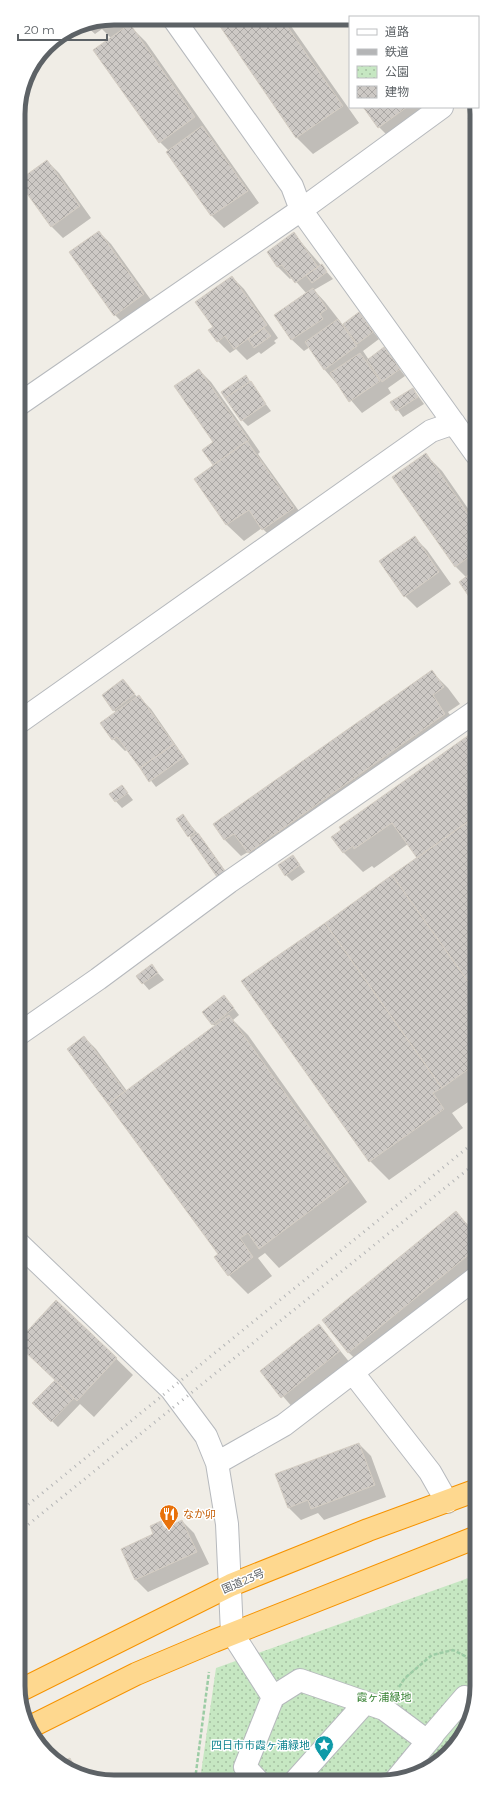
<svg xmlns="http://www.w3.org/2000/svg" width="495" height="1800" viewBox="0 0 495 1800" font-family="Montserrat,'Noto Sans JP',sans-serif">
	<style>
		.park { fill: url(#park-dots) }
		.shadow { fill: #0003 }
		.building { fill: url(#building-cross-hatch); stroke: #d5cec4 }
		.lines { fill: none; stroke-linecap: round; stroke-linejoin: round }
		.minor-casing { stroke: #b6b9bd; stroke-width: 24 }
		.highway-casing { stroke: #f69300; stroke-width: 24 }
		.path { stroke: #9ccca5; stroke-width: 2.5; stroke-dasharray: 4 2; stroke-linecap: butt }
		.minor { stroke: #fff; stroke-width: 22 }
		.highway { stroke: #fed88f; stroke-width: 22 }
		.rail { stroke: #b4b5b6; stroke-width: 3; stroke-dasharray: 1 5; stroke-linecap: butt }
		.labels { text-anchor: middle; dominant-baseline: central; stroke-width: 3; stroke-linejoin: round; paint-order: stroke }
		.food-label { font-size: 11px; fill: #c56008; stroke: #fff; text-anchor: start }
		.street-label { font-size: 11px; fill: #5d6266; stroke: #fff }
		.park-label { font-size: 11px; fill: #368132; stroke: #fff }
		.culture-label { font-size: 11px; fill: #0d838f; stroke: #fff; text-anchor: end }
		.rim { fill: none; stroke: #5d6266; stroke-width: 5 }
	</style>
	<defs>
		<pattern id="park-dots" width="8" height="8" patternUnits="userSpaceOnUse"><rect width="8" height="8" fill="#c6e7c2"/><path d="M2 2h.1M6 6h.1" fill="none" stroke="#a4bfa1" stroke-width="1.8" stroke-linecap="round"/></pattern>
		<pattern id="building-cross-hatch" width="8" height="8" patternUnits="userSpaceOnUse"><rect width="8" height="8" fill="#cdc9c5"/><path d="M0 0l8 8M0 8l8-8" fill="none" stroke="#aaa7a4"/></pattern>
	</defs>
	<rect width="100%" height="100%" fill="#f0ede6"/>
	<path class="park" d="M477,1575V1692L470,1723L453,1749L424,1772L394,1781L200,1780L216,1668Z"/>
	<path class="shadow" d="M114,18H131L134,24L130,26L146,42L259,203L224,228L212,216L167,152L169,151L160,142L111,38L102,29L95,34L84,24Z
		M216,19H286L359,123L313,154L297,138Z
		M365,107H430L391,139L379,127Z
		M47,161L59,173L91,218L63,238L51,226Z
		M18,216L26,228L18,233Z
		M99,232L111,244L156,307L127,327L115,315L71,252Z
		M294,234L333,279L314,290L325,302L343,325L359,314L379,339L363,351L369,360L384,349L405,376L388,388L391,393L362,413L324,369L310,347L304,351L291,339L307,294L292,277L290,279L278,267L268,252Z
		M232,277L244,289L278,338L274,341L276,343L261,354L259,352L247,360L236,349L230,353L218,341L214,327Z
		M199,370L211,382L260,452L258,454L309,525L279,545L262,528L244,541L227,525L195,479L214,466L203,450L215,442Z
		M246,377L271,411L248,426L242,420Z
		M413,389L424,404L403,417L392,402Z
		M426,455L442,471L476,520V605L460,583L467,578L456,567L393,478Z
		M415,538L427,550L451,584L417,608L405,596Z
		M431,671L448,688L460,704L448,712L461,730L265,869L248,852L241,856L225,840L214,824Z
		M123,680L138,698L139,697L151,709L189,764L156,787L127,750L125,751L113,739L116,713L114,710Z
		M476,731L477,1096L452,1113L463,1128L389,1180L370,1161L418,858L408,844L374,868L372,866L363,872L343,852L342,830L340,827Z
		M122,786L133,800L122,808L110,795Z
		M183,816L204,841L230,878L224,882L177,819Z
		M293,856L305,872L292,881L286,875Z
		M151,965L164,980L149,990L137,976Z
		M230,1003L239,1015L233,1020L248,1035L367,1202L279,1268L265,1253L258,1258L272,1276L248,1294L229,1275L220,1254L69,1049L84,1037L96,1049L127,1091L215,1026L212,1024Z
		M455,1212L477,1234V1277L365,1368L348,1352Z
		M57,1301L133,1375L94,1417L80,1404L58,1427L34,1403L56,1380L19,1345V1341Z
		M319,1325L351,1364L294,1409L261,1371Z
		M359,1444L371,1456L386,1497L324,1520L318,1513L301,1520L289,1508L276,1475Z
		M182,1521L194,1533L209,1564L148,1592L136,1580L122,1549L155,1534L160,1523L166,1529Z
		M70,1759L76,1766L79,1771L63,1763Z"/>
	<path class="building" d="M215,19H282L343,106L296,138Z
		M130,24L195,117L159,143L93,50Z
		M363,107H407L378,128Z
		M476,112V130L468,118Z
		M202,126L248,191L211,216L166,152Z
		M47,160L80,206L51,227L18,181Z
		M99,231L144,294L114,316L69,252Z
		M294,232L318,267L295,283L282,265L277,267L267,252Z
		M322,264L327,272L312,283L306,275Z
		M232,276L267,325L234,349L225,336L217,342L208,330L213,327L195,302Z
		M313,288L327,309L320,314L323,319L291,340L274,315Z
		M359,312L373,332L357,344L343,324Z
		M338,319L357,346L324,370L305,342Z
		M264,328L271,336L254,348L248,339Z
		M384,347L400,369L382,382L367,360Z
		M360,353L380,381L349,402L330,373Z
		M199,369L249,440L213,465L202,450L213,442L174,386Z
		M246,375L250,382L225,398L221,392Z
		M251,381L266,404L241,421L225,398Z
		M413,388L418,397L396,411L390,402Z
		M476,406V422L469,411Z
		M247,441L294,508L262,530L249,510L226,525L194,479Z
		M426,453L476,525V552L455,567L392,477Z
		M415,536L439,572L404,597L379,561Z
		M476,569V607L459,582Z
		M432,670L444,687L433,695L445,714L248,853L234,834L224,840L213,824Z
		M123,679L135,694L113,711L102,695Z
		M139,695L174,744L140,768L117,737L112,740L100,723Z
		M476,730V816L417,858L392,823L354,849L353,846L343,853L331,837L341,830L339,827Z
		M174,744L184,757L149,782L140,768Z
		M122,785L128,793L115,802L109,794Z
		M183,814L195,832L188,837L176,819Z
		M476,816L477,994L392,875Z
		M198,833L225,871L217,877L190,838Z
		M293,855L300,865L285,876L278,865Z
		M392,875L477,994V1063L442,1088L325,923Z
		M325,923L442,1088L433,1093L444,1109L369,1162L241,981Z
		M152,964L158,973L142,984L136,976Z
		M224,995L234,1008L212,1025L202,1012Z
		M229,1015L349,1182L259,1249L248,1233L240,1238L253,1257L228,1276L214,1257L218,1254L108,1104Z
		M84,1036L125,1091L108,1104L67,1049Z
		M456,1211L477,1237V1248L348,1353L322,1320Z
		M56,1300L117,1358L77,1401L19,1346V1340Z
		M319,1324L340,1351L281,1398L260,1371Z
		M55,1380L74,1398L51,1422L32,1403Z
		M359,1443L375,1485L311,1509L308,1500L288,1508L275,1474Z
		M182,1520L197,1552L135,1580L121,1549L153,1534L150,1526L161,1521L164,1529Z
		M70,1758L75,1769L62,1762Z"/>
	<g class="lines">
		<g class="minor-casing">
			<path id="minor" d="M173,18L292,186L301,210L476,454
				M18,405L301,210L442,107
				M18,723L431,431L454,423
				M19,1034L98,979L229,882L476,711
				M19,1244L171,1389L206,1436L217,1463L227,1524L232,1633L273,1697
				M353,1373L430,1472L447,1502
				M217,1463L284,1425L477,1277
				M258,1781L245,1767L273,1697L300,1680L384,1709L427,1741L465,1697L474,1705
				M295,1781L365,1703
				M395,1781L433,1735"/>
		</g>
		<g class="highway-casing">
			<path id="highway" d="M19,1691L231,1585L368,1530L477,1490
				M28,1728L136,1674L214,1641L477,1537"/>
		</g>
		<path class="path" d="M399,1687L405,1678L432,1655L453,1650L477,1662
			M195,1780L209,1672"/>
		<use href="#minor" class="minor"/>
		<use href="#highway" class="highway"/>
		<path class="rail" d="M19,1512L477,1140
			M19,1532L477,1162"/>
	</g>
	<defs>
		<g id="restaurant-pin" transform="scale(1)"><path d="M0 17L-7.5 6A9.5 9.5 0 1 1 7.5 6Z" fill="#e8710a" stroke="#fff"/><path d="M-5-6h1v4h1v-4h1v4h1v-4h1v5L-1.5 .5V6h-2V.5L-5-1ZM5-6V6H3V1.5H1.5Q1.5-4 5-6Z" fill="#fff"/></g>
		<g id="sight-pin" transform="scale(1)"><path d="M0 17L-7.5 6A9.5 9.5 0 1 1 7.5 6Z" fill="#0f9aa8" stroke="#fff"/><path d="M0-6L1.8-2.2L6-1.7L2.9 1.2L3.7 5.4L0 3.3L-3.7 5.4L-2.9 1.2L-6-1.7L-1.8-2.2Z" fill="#fff"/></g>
	</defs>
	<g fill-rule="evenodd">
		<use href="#restaurant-pin" x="169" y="1514"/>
		<use href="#sight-pin" x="324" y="1745"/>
	</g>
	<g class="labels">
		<g class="food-label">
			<text x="183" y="1514">なか卯</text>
		</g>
		<g class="street-label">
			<text transform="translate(243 1581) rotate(-23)">国道23号</text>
		</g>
		<g class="park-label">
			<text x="384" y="1697">霞ヶ浦緑地</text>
		</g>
		<g class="culture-label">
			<text x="310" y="1745">四日市市霞ヶ浦緑地</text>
		</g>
	</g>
	<path d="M0 0H495V1800H0ZM114 25H381A89 89 0 0 1 470 114V1686A89 89 0 0 1 381 1775H114A89 89 0 0 1 25 1686V114A89 89 0 0 1 114 25Z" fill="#fff" fill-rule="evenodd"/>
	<path class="rim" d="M114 25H381A89 89 0 0 1 470 114V1686A89 89 0 0 1 381 1775H114A89 89 0 0 1 25 1686V114A89 89 0 0 1 114 25Z"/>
	<rect x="349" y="16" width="130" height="92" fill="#ffffff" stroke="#bec0c2"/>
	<rect x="357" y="29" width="20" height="6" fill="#ffffff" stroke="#bec0c2"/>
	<text x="385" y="36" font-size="12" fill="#5d6266">道路</text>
	<rect x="357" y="49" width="20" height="6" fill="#b4b5b6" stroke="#bec0c2"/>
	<text x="385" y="56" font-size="12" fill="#5d6266">鉄道</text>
	<rect x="357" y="66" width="20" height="12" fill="url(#park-dots)" stroke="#bec0c2"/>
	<text x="385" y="76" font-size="12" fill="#5d6266">公園</text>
	<rect x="357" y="86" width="20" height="12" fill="url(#building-cross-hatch)" stroke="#bec0c2"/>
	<text x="385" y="96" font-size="12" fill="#5d6266">建物</text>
	<path d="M18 34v6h89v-6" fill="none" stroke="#5d6266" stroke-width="2"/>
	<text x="24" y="34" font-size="12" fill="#5d6266" stroke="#ffffff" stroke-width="3" paint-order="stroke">20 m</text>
</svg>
